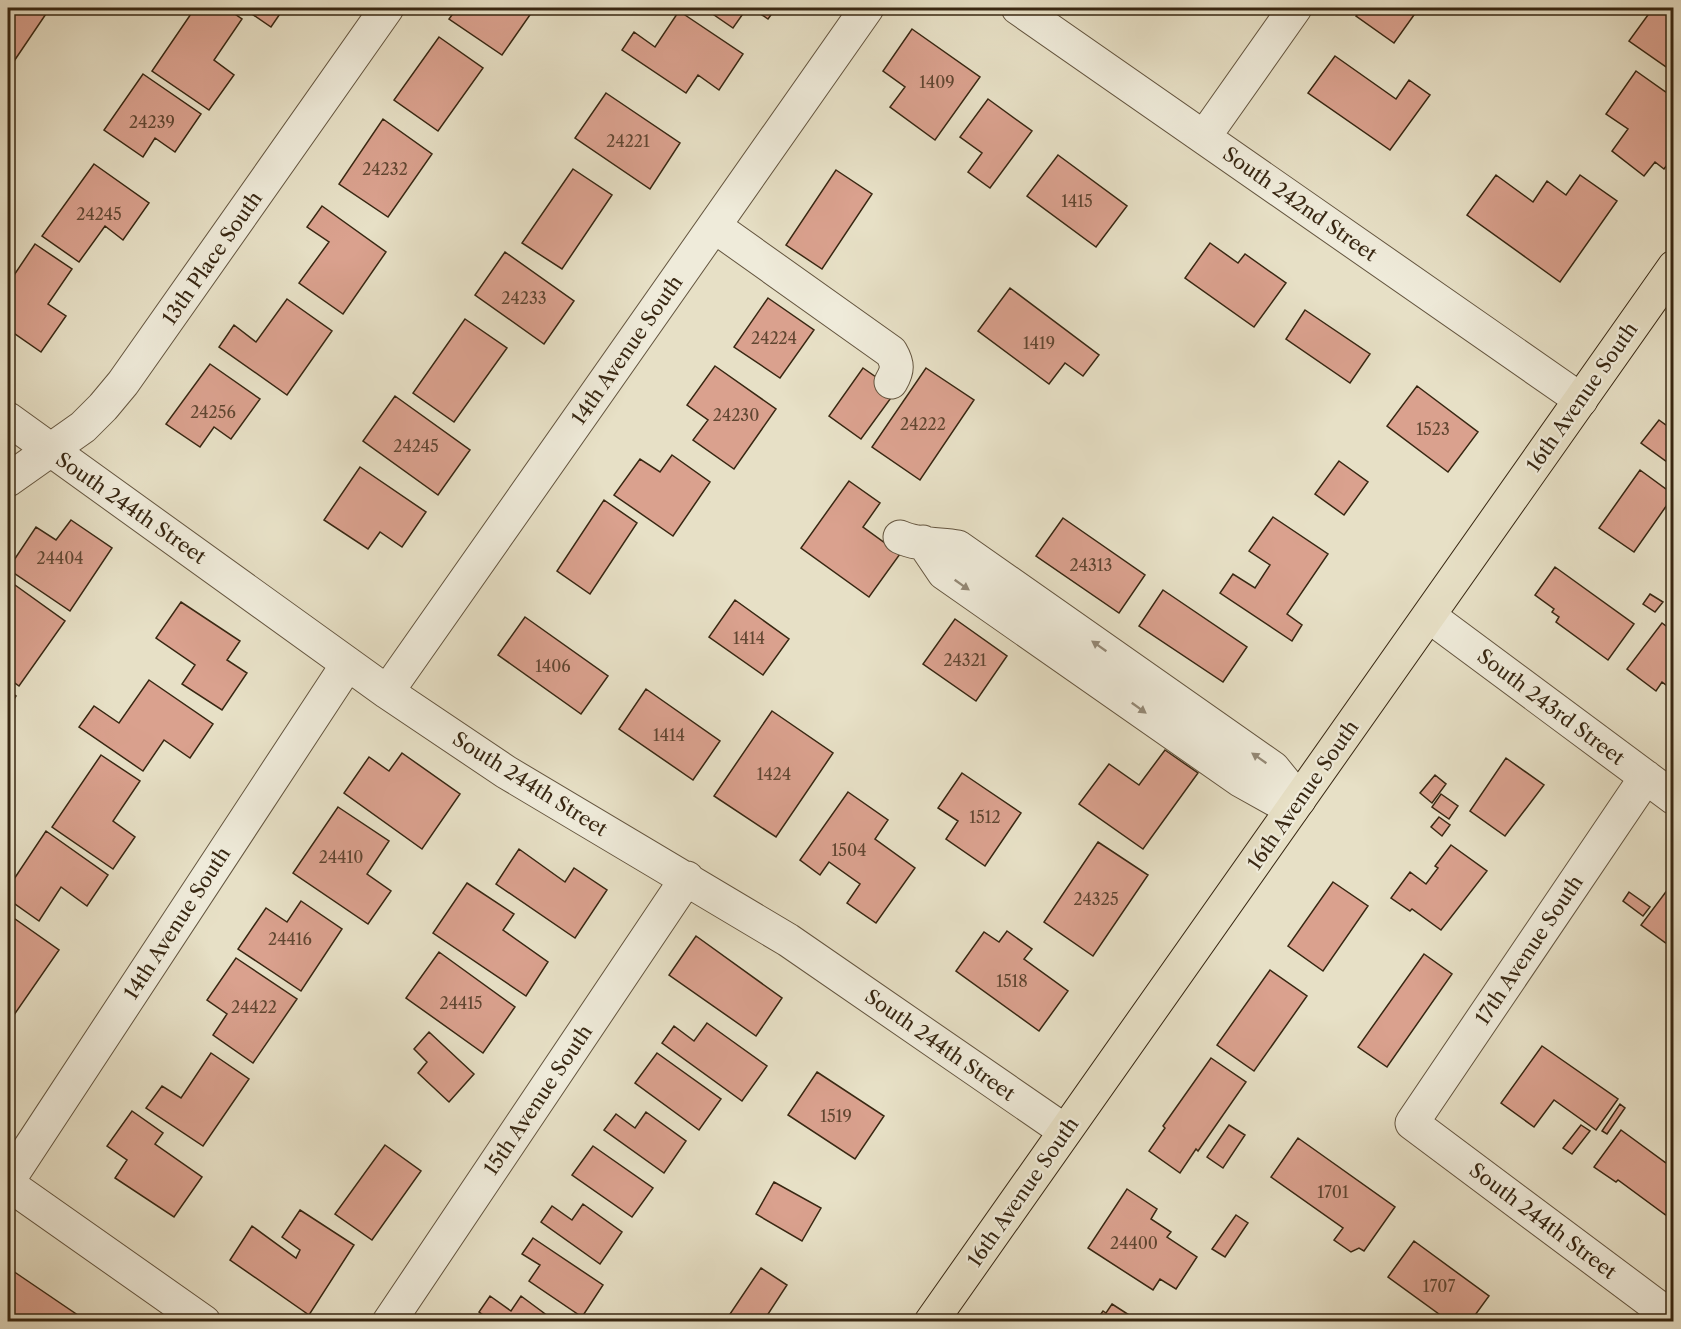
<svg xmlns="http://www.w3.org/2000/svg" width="1681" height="1329" viewBox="0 0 1681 1329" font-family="'Libre Caslon Text',serif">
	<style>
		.building { fill: #daa18e; stroke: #382712; stroke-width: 1.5 }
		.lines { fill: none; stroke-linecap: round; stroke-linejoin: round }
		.minor-casing { stroke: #64553f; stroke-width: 35 }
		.major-casing { stroke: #382712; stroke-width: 35 }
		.minor { stroke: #efebda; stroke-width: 33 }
		.major { stroke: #e7e0c6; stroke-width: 33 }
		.oneway { fill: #948976 }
		.labels { text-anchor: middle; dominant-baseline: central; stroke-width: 4.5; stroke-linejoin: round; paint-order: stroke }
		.number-label { font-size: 16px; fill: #604631 }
		.street-label { font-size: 20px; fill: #382712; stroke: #efebda }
	</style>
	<rect width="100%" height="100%" fill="#e7e0c6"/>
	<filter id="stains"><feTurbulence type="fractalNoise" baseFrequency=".00333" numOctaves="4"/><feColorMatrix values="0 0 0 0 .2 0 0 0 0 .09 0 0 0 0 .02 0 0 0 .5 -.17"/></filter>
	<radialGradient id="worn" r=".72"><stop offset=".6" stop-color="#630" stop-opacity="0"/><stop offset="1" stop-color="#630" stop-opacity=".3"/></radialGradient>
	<path class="building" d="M8,8H50L8,70Z
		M195,8H226L242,19L214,60L234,75L209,110L152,71Z
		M243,8H284L271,27Z
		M457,8H526L532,12L502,55L449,19Z
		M704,8H747L733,28Z
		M752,8H776L768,19Z
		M1362,8H1419L1394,43L1356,16Z
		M1653,8H1674L1672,71L1629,41Z
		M679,11L743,54L719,90L698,75L686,93L622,50L634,32L655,47Z
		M912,29L980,77L935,140L890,107L905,87L883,71Z
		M439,37L483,68L438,131L394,100Z
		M1335,56L1396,99L1409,80L1430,95L1390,150L1308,93Z
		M1636,71L1674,98V135L1667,144L1674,149V156L1664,169L1655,162L1644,176L1612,151L1628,129L1606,114Z
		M143,74L201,114L175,152L155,138L143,157L104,130Z
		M606,93L680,143L650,189L575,138Z
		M988,99L1032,131L990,188L968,172L982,153L960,137Z
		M383,119L432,154L388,217L339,184Z
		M1058,155L1127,206L1096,247L1027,196Z
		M94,164L149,203L123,240L105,226L79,262L42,236Z
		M573,169L612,195L562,269L522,243Z
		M836,170L872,194L822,269L786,245Z
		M1496,175L1533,202L1547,181L1566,195L1580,175L1617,201L1560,282L1467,215Z
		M322,206L386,252L343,314L299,283L329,242L307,227Z
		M1210,243L1238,263L1245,254L1286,283L1254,327L1185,278Z
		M35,244L72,269L48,304L66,316L41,352L8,329V284Z
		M505,252L574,301L544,344L475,295Z
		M1010,288L1099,355L1083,376L1065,363L1049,384L978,331Z
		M768,298L814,330L780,378L734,347Z
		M287,299L332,331L287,395L219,347L234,325L256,342Z
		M1305,310L1370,354L1350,383L1286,339Z
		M465,319L507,348L454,422L413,393Z
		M210,364L260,399L231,439L214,427L200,447L166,424Z
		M715,366L776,409L734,469L693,440L708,420L687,405Z
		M863,368L896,391L861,439L829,416Z
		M926,368L974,400L920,480L872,447Z
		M1417,386L1478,432L1448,472L1387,426Z
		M395,396L470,450L438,495L363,441Z
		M1659,420L1674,431V467L1641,443Z
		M672,455L710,482L673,536L614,495L640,459L660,472Z
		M1339,461L1368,482L1344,515L1315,494Z
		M360,467L426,512L402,547L380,532L368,549L324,520Z
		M1640,470L1674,495L1634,552L1599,528Z
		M849,481L880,503L863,527L900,554L869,597L801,548Z
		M604,500L637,523L590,594L557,571Z
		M1273,517L1328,554L1287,614L1302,625L1292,641L1220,593L1233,574L1255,588L1270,565L1249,551Z
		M1063,518L1145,575L1119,613L1036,556Z
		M71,520L112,548L70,611L8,569L36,527L56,540Z
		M1555,567L1634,624L1608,660L1556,622L1559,617L1552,612L1554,609L1535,595Z
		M8,580L65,621L19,686L8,678Z
		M1163,590L1247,647L1223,682L1139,626Z
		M1650,594L1663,602L1655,612L1643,604Z
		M735,600L789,639L763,675L709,637Z
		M181,602L240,641L227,660L247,673L222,710L182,684L195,665L156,638Z
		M525,617L608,676L581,714L498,655Z
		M955,619L1007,656L976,701L923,664Z
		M1662,623L1674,632V691L1662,682L1656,691L1627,669Z
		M149,680L213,724L190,758L164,740L143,771L79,727L94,706L119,723Z
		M646,689L720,741L693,780L619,729Z
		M8,690L16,696L8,709Z
		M772,711L833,753L776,837L714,796Z
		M1165,750L1198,773L1143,849L1079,804L1109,764L1139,785Z
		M402,753L460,794L422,849L344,793L369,757L389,771Z
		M101,755L140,781L113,821L135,837L113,869L52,827Z
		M1506,758L1544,785L1505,836L1470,811Z
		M962,773L1021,813L985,866L946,839L958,821L938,808Z
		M1435,775L1446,784L1432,803L1420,793Z
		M848,792L888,820L875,839L915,868L876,923L847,903L860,884L829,862L820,875L800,860Z
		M1441,794L1458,806L1449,819L1432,807Z
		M338,807L389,841L367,874L391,891L368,924L293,873Z
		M1439,817L1450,825L1442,836L1431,827Z
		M46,831L108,875L87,906L61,887L39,921L8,899V888Z
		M1098,842L1148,875L1093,956L1044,922Z
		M1451,845L1487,871L1441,930L1412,909L1410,911L1391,898L1410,872L1426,884L1438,868L1435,866Z
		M519,849L565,882L574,868L607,890L575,938L496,884Z
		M1333,882L1368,906L1323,971L1288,946Z
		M467,883L514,914L503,930L548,962L526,996L433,933Z
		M1668,889L1674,894V949L1641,925Z
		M1629,892L1650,907L1643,916L1623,901Z
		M301,901L342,929L301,991L238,949L266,908L287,922Z
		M8,914L59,950L14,1015L8,1010Z
		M1007,931L1032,949L1024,959L1068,991L1039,1031L956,971L984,932L999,942Z
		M696,936L782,998L756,1036L669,975Z
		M439,952L515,1007L483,1053L406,998Z
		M1424,954L1452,974L1387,1067L1358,1047Z
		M236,958L297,999L253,1063L213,1035L227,1014L207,1000Z
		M1270,970L1307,996L1254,1071L1217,1045Z
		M707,1023L767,1066L742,1101L662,1043L674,1026L694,1041Z
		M429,1032L474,1074L449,1102L418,1073L427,1062L414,1049Z
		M1542,1046L1618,1099L1596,1130L1554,1100L1534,1127L1501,1103Z
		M211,1053L249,1079L203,1146L146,1108L162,1086L181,1098Z
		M657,1053L721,1099L699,1130L635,1083Z
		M1211,1058L1246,1082L1198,1151L1196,1149L1180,1173L1149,1151L1165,1128L1163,1126Z
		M817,1072L884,1116L855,1159L788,1115Z
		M1620,1104L1625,1108L1607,1134L1602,1131Z
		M132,1111L163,1133L155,1144L202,1177L174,1217L115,1178L127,1160L107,1146Z
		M646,1112L686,1141L664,1173L604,1130L616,1114L635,1128Z
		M1229,1125L1245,1135L1223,1168L1207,1157Z
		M1581,1125L1590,1131L1572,1154L1563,1148Z
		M1621,1130L1674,1169V1208L1667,1216L1618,1180L1616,1182L1594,1167Z
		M1298,1138L1395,1207L1364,1251L1359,1248L1351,1252L1334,1240L1343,1228L1271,1177Z
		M385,1145L421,1171L372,1240L335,1214Z
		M593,1146L653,1188L632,1217L572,1175Z
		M774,1182L821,1208L802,1241L756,1214Z
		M1127,1189L1157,1209L1151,1219L1171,1232L1167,1237L1197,1257L1176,1289L1160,1279L1153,1290L1088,1248Z
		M583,1204L622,1232L600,1264L541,1222L552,1206L572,1220Z
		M300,1210L354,1245L309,1315L230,1260L252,1226L296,1258L300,1250L282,1237Z
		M1236,1215L1248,1223L1225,1257L1212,1249Z
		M533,1238L603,1285L582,1317L529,1281L540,1265L522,1254Z
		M1414,1241L1489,1296L1470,1322H1450L1388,1277Z
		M761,1268L787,1285L768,1314L779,1322H742L730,1314Z
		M13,1271L88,1322H8V1280Z
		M490,1296L511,1311L521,1296L556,1322H493L479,1312Z
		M1112,1304L1140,1322H1100L1098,1318L1103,1311L1106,1313Z"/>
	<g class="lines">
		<g class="minor-casing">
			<path id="minor" d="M1018,8L1581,400
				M1204,137L1295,8
				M714,226L891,352C898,364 898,370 891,382
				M8,419L387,692L506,772L788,940L1065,1131
				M8,480L83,427L103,407L123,383L387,8
				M900,537C917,545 939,544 958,547L1273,768L1299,800
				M923,542L944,573L1240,780L1292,809
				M1429,616L1674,798
				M387,692L867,8
				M1646,777L1412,1123L1674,1319
				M8,1181L347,665
				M8,1184L204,1322
				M389,1322L687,878"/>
		</g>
		<g class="major-casing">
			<path id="major" d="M931,1322L1674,267"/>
		</g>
		<use href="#minor" class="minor"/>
		<use href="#major" class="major"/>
	</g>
	<defs><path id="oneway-solid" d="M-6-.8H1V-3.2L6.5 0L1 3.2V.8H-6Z" transform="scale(1.5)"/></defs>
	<g class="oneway">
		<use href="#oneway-solid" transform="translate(962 585) rotate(35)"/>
		<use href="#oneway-solid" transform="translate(1099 646) rotate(-145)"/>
		<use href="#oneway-solid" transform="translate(1139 708) rotate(36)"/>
		<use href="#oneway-solid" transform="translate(1259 758) rotate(-145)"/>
	</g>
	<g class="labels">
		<g class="number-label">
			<text x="937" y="82">1409</text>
			<text x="152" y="122">24239</text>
			<text x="628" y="141">24221</text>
			<text x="385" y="169">24232</text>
			<text x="1077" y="201">1415</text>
			<text x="99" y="214">24245</text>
			<text x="524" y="298">24233</text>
			<text x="774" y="338">24224</text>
			<text x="1039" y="343">1419</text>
			<text x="213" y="412">24256</text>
			<text x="736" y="415">24230</text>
			<text x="923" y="424">24222</text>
			<text x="1433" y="429">1523</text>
			<text x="416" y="446">24245</text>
			<text x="60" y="558">24404</text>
			<text x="1091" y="565">24313</text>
			<text x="749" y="638">1414</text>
			<text x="965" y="660">24321</text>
			<text x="553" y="666">1406</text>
			<text x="669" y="735">1414</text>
			<text x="774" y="774">1424</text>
			<text x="985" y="817">1512</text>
			<text x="849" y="850">1504</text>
			<text x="341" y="857">24410</text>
			<text x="1096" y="899">24325</text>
			<text x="290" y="939">24416</text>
			<text x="1012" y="981">1518</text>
			<text x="461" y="1003">24415</text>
			<text x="254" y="1007">24422</text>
			<text x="836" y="1116">1519</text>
			<text x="1333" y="1192">1701</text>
			<text x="1134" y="1243">24400</text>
			<text x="1439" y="1286">1707</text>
		</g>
		<g class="street-label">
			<text transform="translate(1300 204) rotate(35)">South 242nd Street</text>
			<text transform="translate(212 258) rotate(-55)">13th Place South</text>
			<text transform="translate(627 350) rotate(-55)">14th Avenue South</text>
			<text transform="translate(1582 397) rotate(-55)">16th Avenue South</text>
			<text transform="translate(131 508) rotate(35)">South 244th Street</text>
			<text transform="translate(1551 707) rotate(37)">South 243rd Street</text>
			<text transform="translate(530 784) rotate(32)">South 244th Street</text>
			<text transform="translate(1303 795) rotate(-55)">16th Avenue South</text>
			<text transform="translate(177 923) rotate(-57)">14th Avenue South</text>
			<text transform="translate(1529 950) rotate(-56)">17th Avenue South</text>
			<text transform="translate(940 1045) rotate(35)">South 244th Street</text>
			<text transform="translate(538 1100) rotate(-56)">15th Avenue South</text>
			<text transform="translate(1023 1192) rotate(-55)">16th Avenue South</text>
			<text transform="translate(1543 1221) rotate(37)">South 244th Street</text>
		</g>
	</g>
	<rect width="1681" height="1329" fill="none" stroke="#e7e0c6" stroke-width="30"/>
	<rect x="9" y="9" width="1663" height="1311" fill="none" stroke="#382712" stroke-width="3"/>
	<rect x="15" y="15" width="1651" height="1299" fill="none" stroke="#382712" stroke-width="1.5"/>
	<rect width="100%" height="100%" filter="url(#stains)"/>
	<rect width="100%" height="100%" fill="url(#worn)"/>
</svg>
